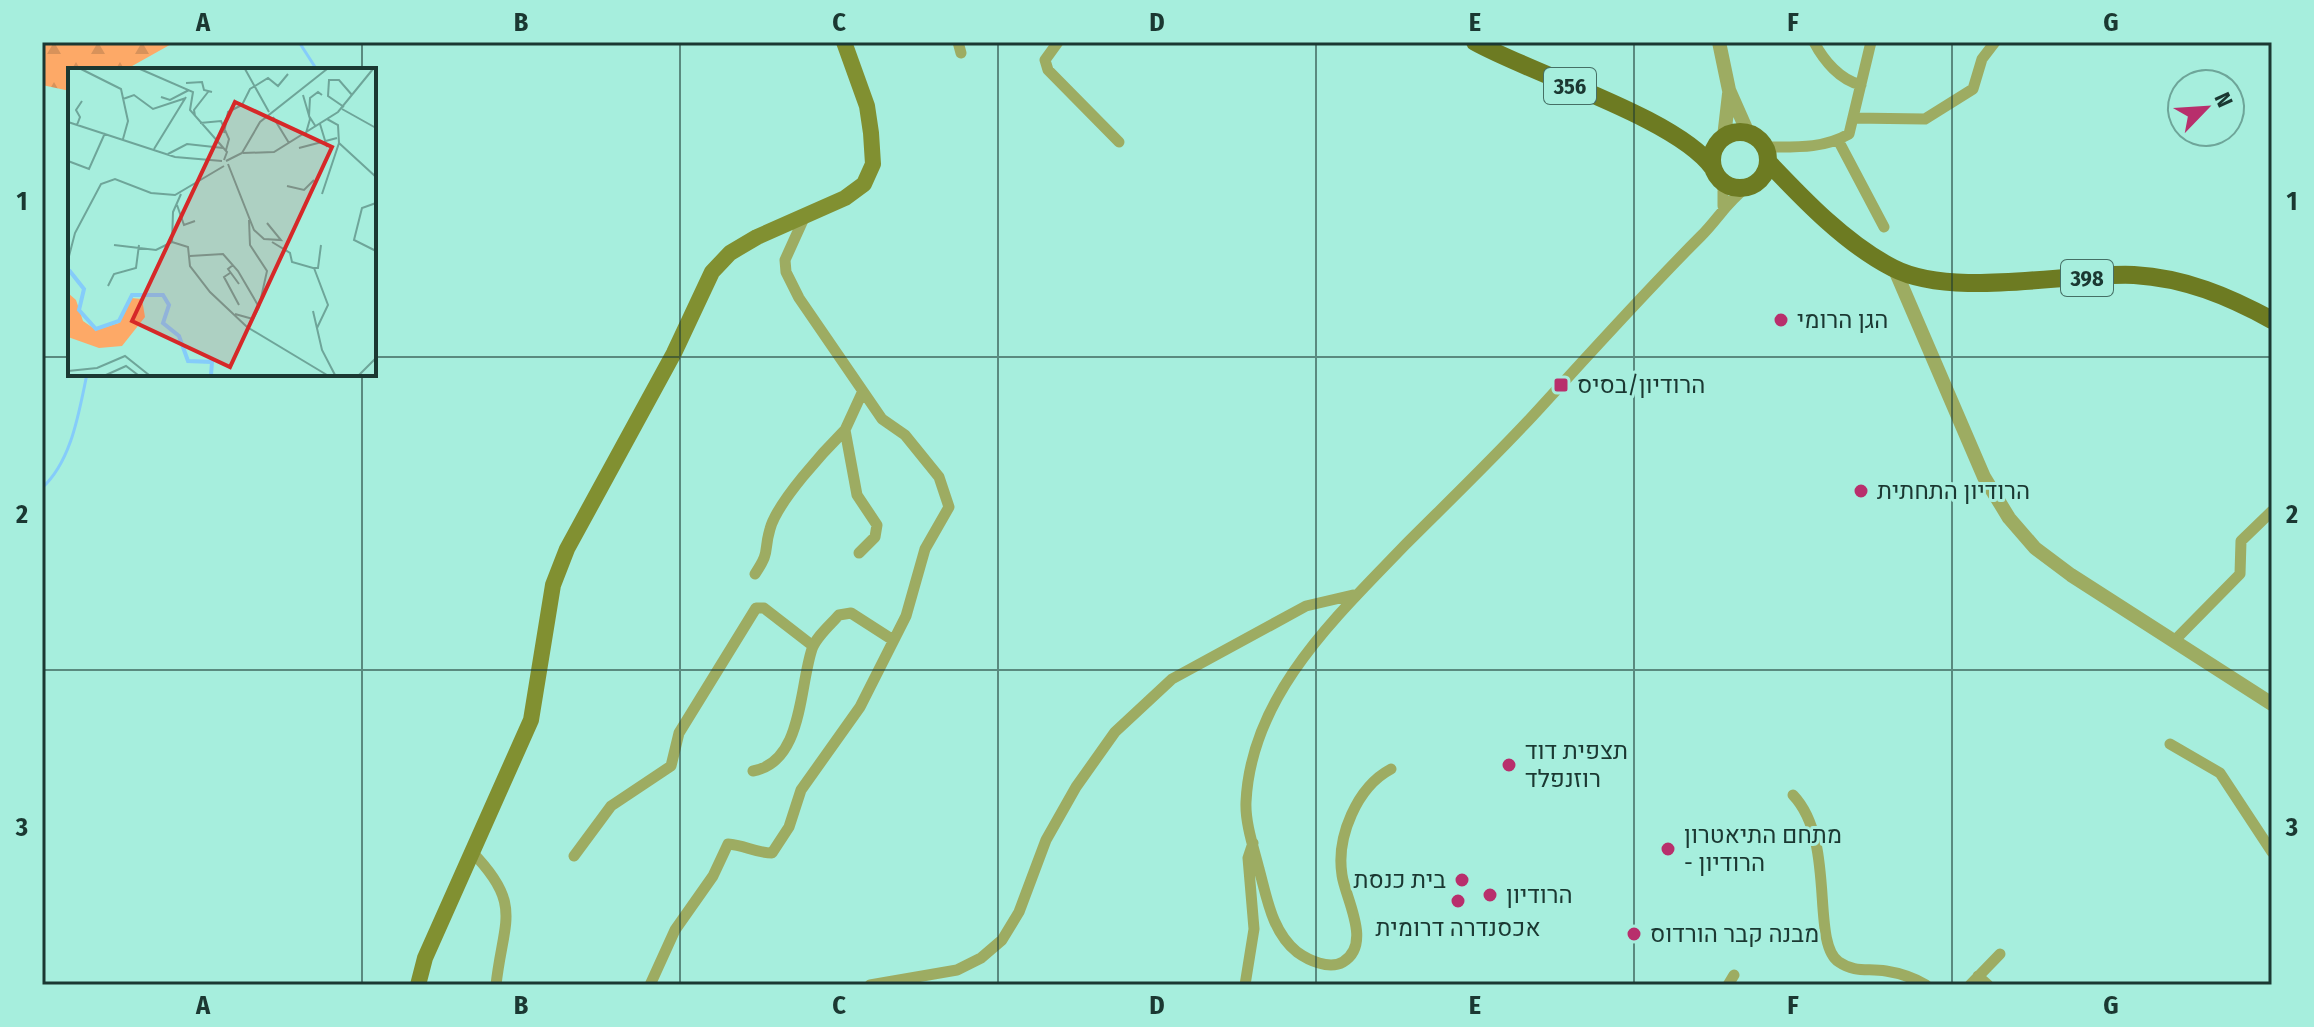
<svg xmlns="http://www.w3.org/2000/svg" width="2314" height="1027" viewBox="0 0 2314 1027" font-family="'Fira Sans Condensed',Heebo,sans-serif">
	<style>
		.forest { fill: url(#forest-firs) }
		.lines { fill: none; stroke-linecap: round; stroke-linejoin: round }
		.stream { stroke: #85ccfa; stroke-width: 3 }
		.minor { stroke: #9dac62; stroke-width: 11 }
		.tertiary { stroke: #9dac62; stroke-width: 14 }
		.secondary { stroke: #819031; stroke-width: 16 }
		.primary { stroke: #6d7b22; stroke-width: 18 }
		.grid { fill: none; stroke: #1b3832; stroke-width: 2; stroke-opacity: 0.55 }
		.poi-dot { fill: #b82f6c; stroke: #a6eedd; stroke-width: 3 }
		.labels { text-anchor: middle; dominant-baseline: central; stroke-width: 6; stroke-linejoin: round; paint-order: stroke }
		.shield { fill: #a6eedd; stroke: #456f65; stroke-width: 2 }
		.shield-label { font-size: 22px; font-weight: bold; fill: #1b3832 }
		.poi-label { font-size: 24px; fill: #1b3832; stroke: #a6eedd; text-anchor: start }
		.inset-river { fill: none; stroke: #85ccfa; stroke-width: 4 }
		.inset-road { fill: none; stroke: #6ea599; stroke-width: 2 }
		.view { fill: #d62828; fill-opacity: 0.15; stroke: #d62828; stroke-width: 4 }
		.inset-edge { fill: none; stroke: #1b3832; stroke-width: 4 }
		.neatline { fill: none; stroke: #1b3832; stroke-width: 3 }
		.grid-label { font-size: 26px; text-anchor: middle; font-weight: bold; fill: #1b3832 }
	</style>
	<defs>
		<pattern id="forest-firs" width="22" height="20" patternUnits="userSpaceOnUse" patternTransform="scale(2)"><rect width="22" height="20" fill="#fda967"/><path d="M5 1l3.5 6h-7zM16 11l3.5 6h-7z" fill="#d8925a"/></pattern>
	</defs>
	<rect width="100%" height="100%" fill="#a6eedd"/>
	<path class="forest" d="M42,42H175L125,70H70V91L42,85Z"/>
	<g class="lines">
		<path class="stream" d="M299,42L317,70
			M42,488C72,461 79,411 87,374"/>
		<path class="minor" d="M958,42L961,53
			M1058,42L1045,60L1048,70L1119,142
			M1814,42C1824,61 1840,80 1861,85
			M1853,118L1925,119L1973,89L1982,59L1995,42
			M1838,140L1884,227
			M1765,147C1795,147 1823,149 1849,134L1871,42
			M1717,176L1723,189V206
			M859,553L875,537L877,525L857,495L845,430L862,393
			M755,574C771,550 763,553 770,529C777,502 825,450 845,430
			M2174,641L2240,574L2241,541L2272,511
			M2170,744L2220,773L2272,852
			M1391,769C1357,787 1336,837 1342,875C1345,898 1373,944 1343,962C1329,970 1308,960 1297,952C1272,932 1267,898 1259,869C1254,849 1245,823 1246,802C1251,695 1336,617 1405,545C1450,500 1497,455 1540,408C1593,350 1645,292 1701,236C1718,219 1726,203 1747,187
			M753,771C803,762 799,688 812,649C816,637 830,625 839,615L851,613L893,640
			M1793,795C1837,841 1810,943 1839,962C1855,973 1868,968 1886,971C1899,973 1914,978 1926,985
			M471,851C524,905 503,920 496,985
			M574,856L611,806L671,766L679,733L756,608H764L813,646
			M1978,976L1988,985
			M650,985L675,930L713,876L728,844C744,845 756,853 772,853L789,827L801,790L860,707L906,616L925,549L949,507L939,477L905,435L882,419L799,298L786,272L785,260L804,218
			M870,985L957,970L981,958L1002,940L1019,912L1046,840L1076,787L1115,732L1172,679L1306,606L1353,595
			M1245,985L1254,929L1248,858L1253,843
			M1728,985L1734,975
			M1970,985L2000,954"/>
		<path class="tertiary" d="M1719,42L1729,90L1748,133
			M1724,137L1729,94
			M1895,270L1984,477L2009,518L2035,548L2071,575L2272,704"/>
		<path class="secondary" d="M418,985L425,958L531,720L553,585L567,549L674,353L712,272L730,253L757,237L845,198L864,184L873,164L871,133L867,106L844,42"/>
		<path class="primary" d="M1475,42C1534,75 1677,118 1713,168
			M1712 160a28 28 0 1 1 56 0a28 28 0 1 1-56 0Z
			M1768,162C1804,200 1846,244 1893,268C1953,299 2067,272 2134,275C2185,278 2228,296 2272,320"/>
	</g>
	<path class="grid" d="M362,42V70M680,42V985M998,42V985M1316,42V985M1634,42V985M1952,42V985M42,357H70M374,357H2272M362,374V985M42,670H2272"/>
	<g class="poi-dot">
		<circle cx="1781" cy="320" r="8"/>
		<rect x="1553" y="377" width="16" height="16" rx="4"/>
		<circle cx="1861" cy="491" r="8"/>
		<circle cx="1509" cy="765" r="8"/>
		<circle cx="1668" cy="849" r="8"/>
		<circle cx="1462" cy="880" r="8"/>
		<circle cx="1490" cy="895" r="8"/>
		<circle cx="1458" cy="901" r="8"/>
		<circle cx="1634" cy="934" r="8"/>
	</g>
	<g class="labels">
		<g class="shield">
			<rect x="1544" y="68" width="52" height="36" rx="6"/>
			<rect x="2061" y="260" width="52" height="36" rx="6"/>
		</g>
		<g class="shield-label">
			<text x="1570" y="86">356</text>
			<text x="2087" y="278">398</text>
		</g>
		<g class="poi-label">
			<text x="1797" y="320">הגן הרומי</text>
			<text x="1577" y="385">הרודיון/בסיס</text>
			<text x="1877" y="491">הרודיון התחתית</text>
			<text x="1525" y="751">תצפית דוד<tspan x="1525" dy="28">רוזנפלד</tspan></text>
			<text x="1684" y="835">מתחם התיאטרון<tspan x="1684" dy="28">- הרודיון</tspan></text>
			<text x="1446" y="880" text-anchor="end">בית כנסת</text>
			<text x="1506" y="895">הרודיון</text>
			<text x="1458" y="928" text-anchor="middle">אכסנדרה דרומית</text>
			<text x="1650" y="934">מבנה קבר הורדוס</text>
		</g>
	</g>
	<g transform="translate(68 68)">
		<rect width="308" height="308" fill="#a6eedd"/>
		<path d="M0,225L8,232L15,253L28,262L51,255L63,230L74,231L77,249L54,278L31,280L0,269Z" fill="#fda967"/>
		<path class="inset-river" d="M1,202L16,221L11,242L28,261L51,253L64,227H95L101,237L95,255L111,268L120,293L144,294L143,307"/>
		<path class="inset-road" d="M13,1L53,21L60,53L55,71M72,1L125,24L122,42L159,84L156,92M177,1L201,44M118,15L134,14L136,22L144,24M235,27L242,51L238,65M93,29L102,32L121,22M55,31L66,27L85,41L118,30M276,39L260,28L261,12H271L284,27M274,41L308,60M127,48L126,42L140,24M205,49L221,75M259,51L270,57L271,75L308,109M0,54L107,89L154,93M132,55L153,53L161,71L158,82M252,56L259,79M9,57L12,49L8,42L14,33M248,59L241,48L242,30L250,24L254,27M156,65L160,44L174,37L182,21L200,10L210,18L220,6M231,80L269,70M86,81L118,29M175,85L206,84L270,44L305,1M100,86L119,76L155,80M0,93L21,101L37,65M158,93L174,85L192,54L259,1M160,96L186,162L196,171L213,172L199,155M219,118L236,122L246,112M113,126L105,144L104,174L120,179L122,198L142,224L179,259L259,307M254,126L271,75M308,135L294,140L286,172L308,183M109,137L116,157L127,153M181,152L182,177L199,203L191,239M204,174L222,185L224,194L245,200H250L253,177M46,177L88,182L104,174M122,188L155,186L170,203L191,239L185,251L167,246M0,192L7,165L33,116L47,111L83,125L107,127L156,98M165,197L160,201L171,216M246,200L260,237L249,260M162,205L156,209L171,237M40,218L46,206L68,200L71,177M245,243L254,282L267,307M0,303L29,300L57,288L81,307M38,307L58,298L70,307M291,307L308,290"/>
		<path class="view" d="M167,34L264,79L162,299L64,253Z"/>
		<rect width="308" height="308" class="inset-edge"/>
	</g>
	<rect width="2314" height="1027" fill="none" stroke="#a6eedd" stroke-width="88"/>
	<g transform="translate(2206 108) rotate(65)"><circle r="38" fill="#a6eedd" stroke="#6ea599" stroke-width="2"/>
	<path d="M0-6L14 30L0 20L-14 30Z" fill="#b82f6c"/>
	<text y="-12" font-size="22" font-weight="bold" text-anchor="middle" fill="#1b3832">N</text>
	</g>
	<rect x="44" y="44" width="2226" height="939" class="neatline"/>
	<g class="grid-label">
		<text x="203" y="31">A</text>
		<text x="521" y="31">B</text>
		<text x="839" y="31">C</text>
		<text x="1157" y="31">D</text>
		<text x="1475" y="31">E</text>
		<text x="1793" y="31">F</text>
		<text x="2111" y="31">G</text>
		<text x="22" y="210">1</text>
		<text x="2292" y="210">1</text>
		<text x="22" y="523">2</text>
		<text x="2292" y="523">2</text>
		<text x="22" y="836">3</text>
		<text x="2292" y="836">3</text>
		<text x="203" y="1014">A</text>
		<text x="521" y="1014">B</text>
		<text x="839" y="1014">C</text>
		<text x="1157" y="1014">D</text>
		<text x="1475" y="1014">E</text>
		<text x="1793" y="1014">F</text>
		<text x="2111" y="1014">G</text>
	</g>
</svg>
